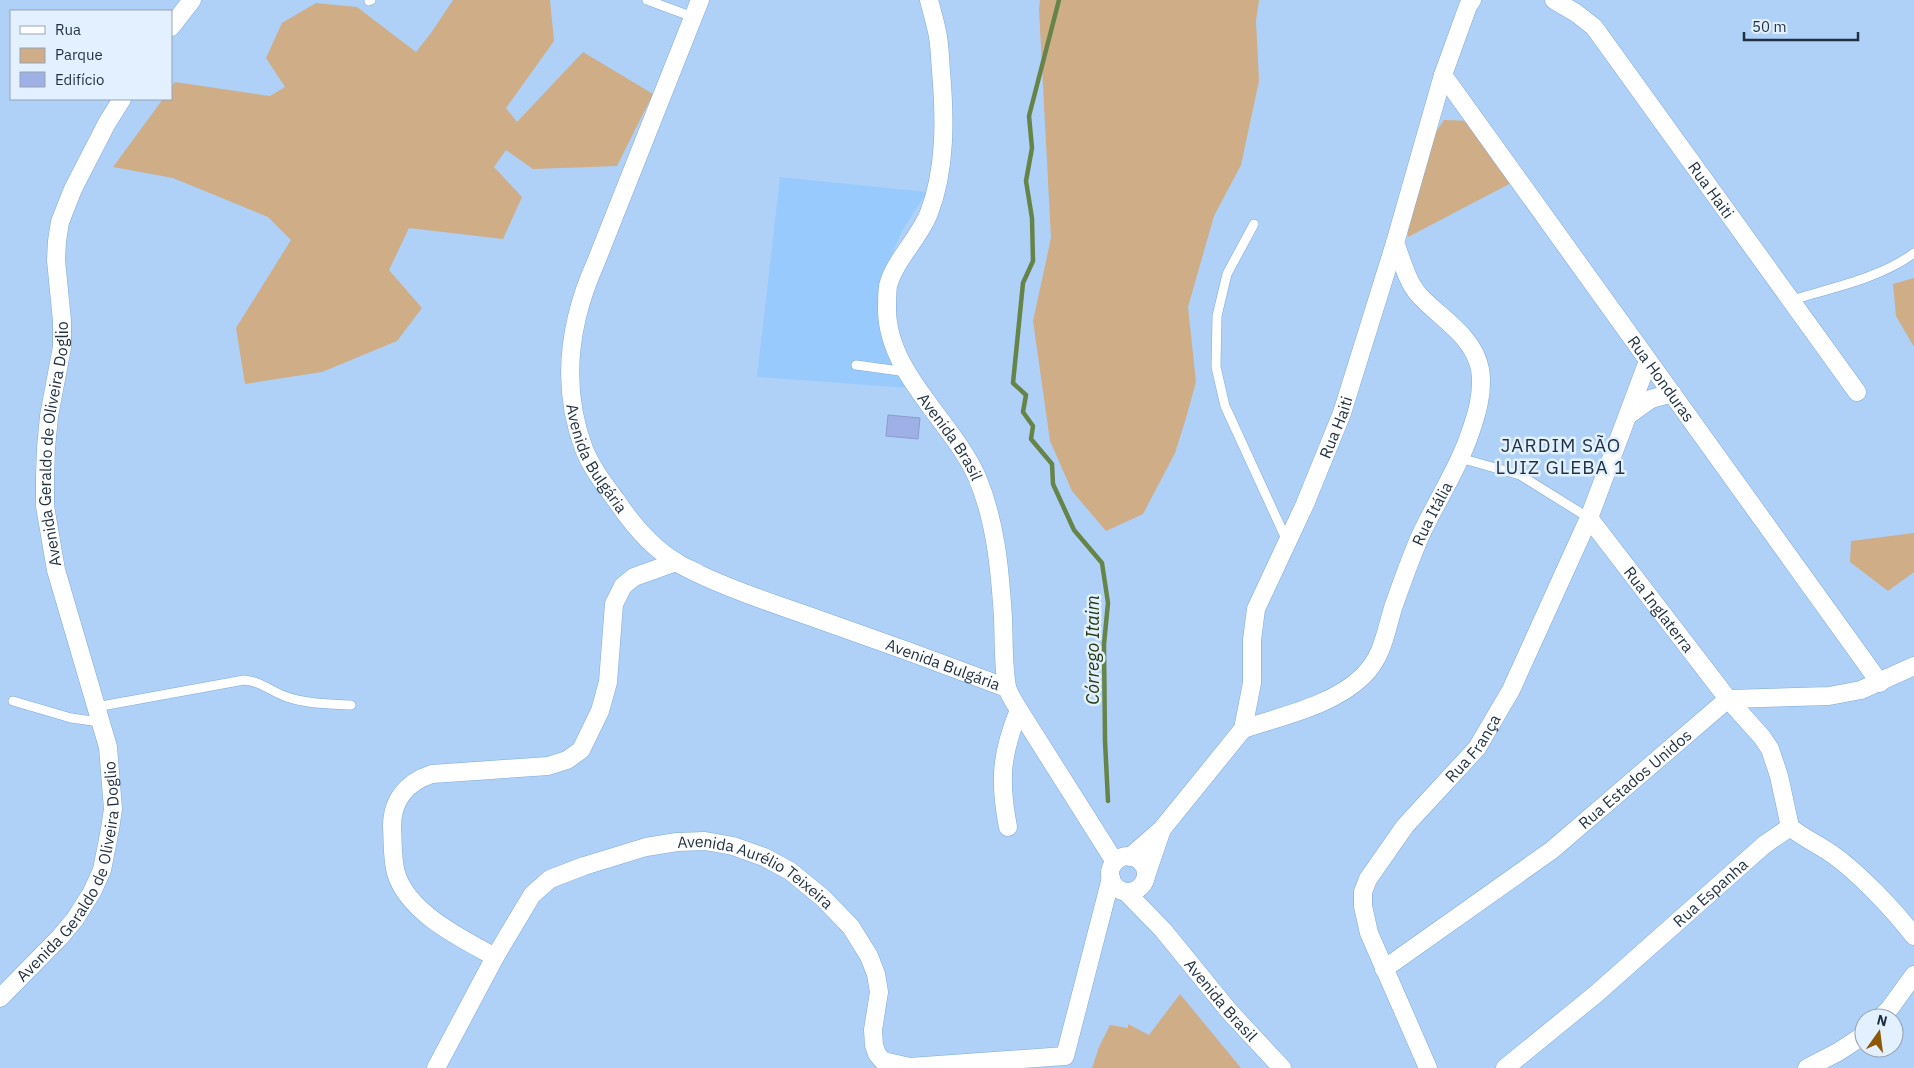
<svg xmlns="http://www.w3.org/2000/svg" width="1914" height="1068" viewBox="0 0 1914 1068" font-family="'IBM Plex Sans',sans-serif">
	<style>
		.built { fill: #99cafe }
		.green { fill: #cfad86 }
		.lines { fill: none; stroke-linecap: round; stroke-linejoin: round }
		.stream { stroke: #668448; stroke-width: 4.5 }
		.building { fill: #9fb0e7; stroke: #8a9bcf }
		.service-casing { stroke: #80aad7; stroke-width: 10 }
		.minor-casing { stroke: #80aad7; stroke-width: 19 }
		.service { stroke: #fff; stroke-width: 9 }
		.minor { stroke: #fff; stroke-width: 18 }
		.labels { text-anchor: middle; dominant-baseline: central; stroke-width: 5; stroke-linejoin: round; paint-order: stroke }
		.street-label { font-size: 16px; fill: #1f3042; stroke: #e3f0ff }
		.water-label { font-size: 18px; font-style: italic; fill: #263b0d; stroke: #e3f0ff }
		.quarter-label { font-size: 19px; letter-spacing: 1px; fill: #1f3042; stroke: #e3f0ff }
	</style>
	<rect width="100%" height="100%" fill="#afd1f7"/>
	<path class="built" d="M780,177L927,192L902,231L884,272L877,313L887,355L909,388L757,377Z"/>
	<path class="green" d="M453,0H550L554,41L506,108L517,122L583,52L653,94L617,166L533,169L506,150L494,167L522,197L503,239L409,228L389,270L422,308L397,341L322,372L245,384L236,328L291,240L268,217L173,178L113,167L163,99H171V87L175,82L270,96L285,87L266,58L282,23L316,3L357,7L416,52L431,33Z
		M1040,0H1259L1256,21L1259,81L1241,165L1214,216L1188,307L1196,382L1186,418L1175,453L1143,514L1106,531L1072,491L1050,441L1033,321L1051,238L1039,9Z
		M1444,120L1473,121L1513,182L1408,237L1407,214L1425,159L1436,132Z
		M1914,278V347L1896,316L1893,284Z
		M1914,533V572L1888,591L1850,562L1851,541Z
		M1180,994L1241,1068H1092L1099,1047L1110,1025L1128,1028V1024L1149,1035Z"/>
	<g class="lines">
		<path class="stream" d="M1059,0L1029,116L1032,148L1026,181L1032,218L1033,261L1023,283L1013,383L1026,395L1023,412L1033,426L1031,439L1052,464L1053,484L1074,530L1102,563L1108,603L1104,644L1105,741L1108,801"/>
	</g>
	<path class="building" d="M888,415L920,418L918,439L886,436Z"/>
	<g class="lines">
		<g class="service-casing">
			<path id="service" d="M647,0L693,17
				M369,1L371,0
				M1254,224L1227,274L1217,316L1216,367L1225,406L1287,541
				M1792,300C1831,288 1881,278 1914,253
				M856,365L907,372
				M1460,458L1520,475L1589,518
				M13,701L71,718L100,722
				M96,707L244,680C262,682 269,690 284,696C306,704 328,704 351,705"/>
		</g>
		<g class="minor-casing">
			<g id="minor">
				<path id="s1" d="M700,0L596,262C569,322 560,385 584,449C591,467 604,484 616,500C632,524 651,547 676,562C683,567 692,570 699,574C734,591 772,603 809,616C875,639 941,663 1007,688"/>
				<path id="s2" d="M929,0C932,12 936,24 938,37C940,48 940,60 941,71C945,118 946,169 929,213C920,237 894,261 888,286C887,293 887,302 887,309C887,373 952,421 977,477C996,522 1000,571 1003,618C1004,641 1003,665 1007,687C1009,695 1015,703 1019,710L1115,862"/>
				<path id="s3" d="M1554,0L1576,13L1594,27L1857,392"/>
				<path d="M171,27L192,0"/>
				<path id="s4" d="M1443,75L1880,683"/>
				<path d="M1630,414L1651,399L1672,393"/>
				<path id="s5" d="M1589,518L1728,699L1762,737L1770,749L1779,776L1790,827"/>
				<path id="s6" d="M1243,729C1282,716 1334,705 1363,676C1383,656 1385,634 1393,608C1401,585 1409,563 1418,541C1433,506 1455,475 1468,439C1476,417 1484,393 1480,369C1473,335 1441,319 1419,295C1407,282 1402,260 1395,243"/>
				<path d="M1008,827C999,781 1001,754 1019,710"/>
				<circle cx="1128" cy="874" r="18"/>
				<path id="s7" d="M1130,857L1162,829L1243,729L1252,683V640L1256,609L1305,504L1342,413L1395,243L1443,75L1468,6L1472,0"/>
				<path d="M1146,876L1162,829"/>
				<path id="s8" d="M1126,892L1163,930L1229,1011L1282,1068"/>
				<path d="M495,957C461,938 408,913 396,873C392,859 393,842 392,827C392,800 407,782 432,774L548,766L567,760L581,750L600,711L608,682L614,604L623,586L634,577L676,562"/>
				<path id="s9" d="M1384,969L1552,850L1728,699L1829,696L1861,690L1914,666"/>
				<path id="s10" d="M0,998L60,937L75,919L92,892L102,870L110,829L113,809L108,747L56,570L45,506V477L46,448L49,416L62,347V321L56,260L57,241L60,222L73,189L107,123L122,99"/>
				<path d="M1880,1018L1890,1008L1914,975"/>
				<path id="s11" d="M436,1068L495,957L532,895L550,879L584,866L646,847L677,842L705,841L733,846L764,857L790,871L823,898L851,927L869,956L876,974L879,992L873,1030L874,1045L877,1054L883,1061L910,1067L1065,1056L1111,878"/>
				<path id="s12" d="M1428,1068L1369,933L1363,906V892L1368,879L1405,826L1477,748L1511,690L1589,518L1648,361"/>
				<path id="s13" d="M1505,1068L1596,994L1764,845L1790,827C1803,838 1818,844 1832,854C1859,873 1894,910 1914,936"/>
				<path d="M1807,1068L1838,1052L1864,1035"/>
			</g>
		</g>
		<use href="#service" class="service"/>
		<use href="#minor" class="minor"/>
	</g>
	<g class="labels">
		<g class="street-label">
			<text stroke="none"><textPath href="#s3" startOffset="249">Rua Haiti</textPath></text>
			<text stroke="none"><textPath href="#s4" startOffset="374">Rua Honduras</textPath></text>
			<text stroke="none"><textPath href="#s7" startOffset="491">Rua Haiti</textPath></text>
			<text stroke="none"><textPath href="#s2" startOffset="468">Avenida Brasil</textPath></text>
			<text stroke="none"><textPath href="#s10" startOffset="601">Avenida Geraldo de Oliveira Doglio</textPath></text>
			<text stroke="none"><textPath href="#s1" startOffset="488">Avenida Bulgária</textPath></text>
			<text stroke="none"><textPath href="#s6" startOffset="310">Rua Itália</textPath></text>
			<text stroke="none"><textPath href="#s5" startOffset="115">Rua Inglaterra</textPath></text>
			<text stroke="none"><textPath href="#s1" startOffset="908">Avenida Bulgária</textPath></text>
			<text stroke="none"><textPath href="#s12" startOffset="371">Rua França</textPath></text>
			<text stroke="none"><textPath href="#s9" startOffset="315">Rua Estados Unidos</textPath></text>
			<text stroke="none"><textPath href="#s10" startOffset="151">Avenida Geraldo de Oliveira Doglio</textPath></text>
			<text stroke="none"><textPath href="#s11" startOffset="441">Avenida Aurélio Teixeira</textPath></text>
			<text stroke="none"><textPath href="#s13" startOffset="270">Rua Espanha</textPath></text>
			<text stroke="none"><textPath href="#s8" startOffset="144">Avenida Brasil</textPath></text>
		</g>
		<g class="water-label">
			<text transform="translate(1092 650) rotate(-90)">Córrego Itaim</text>
		</g>
		<g class="quarter-label">
			<text x="1561" y="445">JARDIM SÃO<tspan x="1561" dy="22">LUIZ GLEBA 1</tspan></text>
		</g>
	</g>
	<rect x="10" y="10" width="162" height="90" fill="#e3f0ff" stroke="#95a3b3"/>
	<rect x="20" y="26" width="25" height="8" fill="#ffffff" stroke="#95a3b3"/>
	<text x="55" y="35" font-size="15" fill="#1f3042">Rua</text>
	<rect x="20" y="48" width="25" height="15" fill="#cfad86" stroke="#95a3b3"/>
	<text x="55" y="60" font-size="15" fill="#1f3042">Parque</text>
	<rect x="20" y="72" width="25" height="15" fill="#9fb0e7" stroke="#95a3b3"/>
	<text x="55" y="85" font-size="15" fill="#1f3042">Edifício</text>
	<g transform="translate(1879 1033) rotate(14)"><circle r="24" fill="#e3f0ff" stroke="#95a3b3"/>
	<path d="M0-4L9 19L0 12L-9 19Z" fill="#8c5905"/>
	<text y="-8" font-size="14" font-weight="bold" text-anchor="middle" fill="#1f3042">N</text>
	</g>
	<path d="M1744 32v8h114v-8" fill="none" stroke="#1f3042" stroke-width="2.5"/>
	<text x="1752" y="32" font-size="15" fill="#1f3042" stroke="#e3f0ff" stroke-width="4" paint-order="stroke">50 m</text>
</svg>
